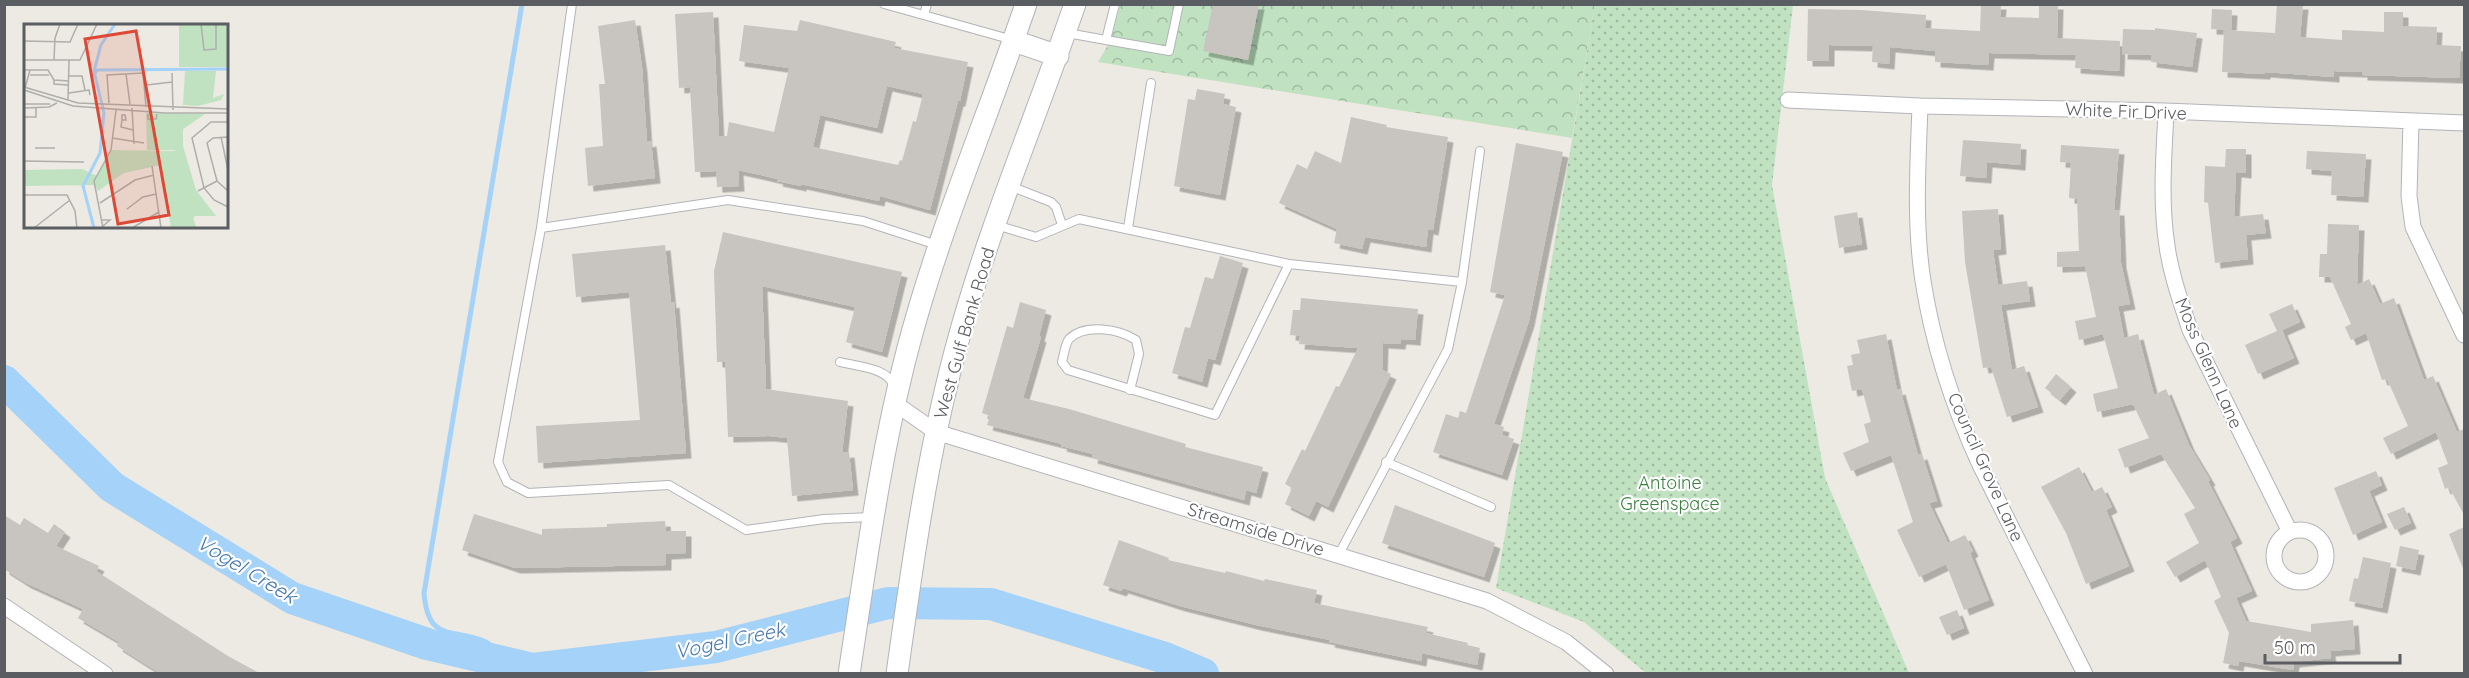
<svg xmlns="http://www.w3.org/2000/svg" width="2469" height="678" viewBox="0 0 2469 678" font-family="Quicksand,sans-serif">
	<style>
		.forest { fill: url(#forest-crowns) }
		.park { fill: url(#park-dots) }
		.lines { fill: none; stroke-linecap: round; stroke-linejoin: round }
		.stream { stroke: #a5d2f9; stroke-width: 5 }
		.river { stroke: #a5d2f9; stroke-width: 32 }
		.building { fill: #c8c4bf; fill-rule: evenodd; filter: url(#shadow) }
		.service-casing { stroke: #b2b4b9; stroke-width: 10 }
		.minor-casing { stroke: #b2b4b9; stroke-width: 17 }
		.secondary-casing { stroke: #b1b4b9; stroke-width: 23 }
		.service { stroke: #fff; stroke-width: 8 }
		.minor { stroke: #fff; stroke-width: 15 }
		.secondary { stroke: #fff; stroke-width: 21 }
		.labels { text-anchor: middle; dominant-baseline: central; stroke-width: 4.5; stroke-linejoin: round; paint-order: stroke }
		.street-label { font-size: 18px; fill: #5a5d62; stroke: #fff }
		.park-label { font-size: 18px; fill: #3a813f; stroke: #fff }
		.water-label { font-size: 20px; font-style: italic; fill: #4778b2; stroke: #fff }
		.inset-river { fill: none; stroke: #a5d2f9; stroke-width: 3 }
		.inset-road { fill: none; stroke: #aeaeab; stroke-width: 1.5 }
		.view { fill: #dd4837; fill-opacity: 0.15; stroke: #dd4837; stroke-width: 3 }
		.inset-edge { fill: none; stroke: #5a5d62; stroke-width: 3 }
	</style>
	<defs>
		<pattern id="forest-crowns" width="20" height="18" patternUnits="userSpaceOnUse" patternTransform="scale(1.5)"><rect width="20" height="18" fill="#c0e2c1"/><path d="M2 6a3 3 0 1 1 6 0M12 15a3 3 0 1 1 6 0" fill="none" stroke="#9fbaa0"/></pattern>
		<pattern id="park-dots" width="8" height="8" patternUnits="userSpaceOnUse" patternTransform="scale(1.5)"><rect width="8" height="8" fill="#c0e2c1"/><path d="M2 2h.1M6 6h.1" fill="none" stroke="#9fbaa0" stroke-width="1.8" stroke-linecap="round"/></pattern>
		<filter id="shadow"><feDropShadow dx="5.5" dy="5.5" stdDeviation="0" flood-color="#0004"/></filter>
	</defs>
	<rect width="100%" height="100%" fill="#eceae2"/>
	<path class="forest" d="M1120,5H1595L1572,138L1098,62L1111,40Z"/>
	<path class="park" d="M1595,5H1793L1772,185L1825,478L1909,673H1646L1584,622L1496,588Z"/>
	<g class="lines">
		<path class="stream" d="M505,662C500,656 493,645 486,642C453,627 428,644 424,593L522,4"/>
		<path class="river" d="M4,381L112,487L292,598L427,644L533,669L716,647L888,603L991,604L1165,658L1203,674"/>
	</g>
	<path class="building" d="M1213,4H1259L1248,60L1203,51Z
		M1981,4H2001L2000,17L2039,18V4H2058L2057,38L2120,41L2119,71L2075,68L2076,55L1989,53L1988,65L1935,62V51L1890,47L1889,64L1872,62L1873,46L1829,45V61H1807L1808,9L1861,10L1926,15L1925,28L1980,31Z
		M2277,4H2303L2300,37L2342,40V30L2384,32V12H2403V26L2437,27L2436,45L2461,46L2459,78L2362,75V72L2334,71V77L2265,72V74L2222,72L2224,30L2275,33Z
		M2212,9L2232,10L2231,30L2211,29Z
		M713,12L719,136H727L729,122L774,132L789,68L739,61L744,25L797,31L800,20L896,42L894,48L968,62L960,101H958L930,210L880,196L879,201L801,184V186L777,181L778,179L738,170L739,186L717,187L716,171L695,172L690,87L679,88L675,14ZM887,86L923,94L916,122L913,121L902,161L900,160L898,165L813,147L820,115L877,128Z
		M635,20L642,67L647,142L651,141L655,178L588,186L585,148L603,146L599,84H605L598,26Z
		M2155,28L2197,33L2192,67L2151,62L2152,55L2122,54L2123,29L2155,30Z
		M1197,89L1225,94L1223,104L1236,107L1220,195L1174,186L1188,99L1195,100Z
		M1351,117L1387,125L1386,127L1448,137L1433,230L1428,229L1426,247L1365,237L1362,249L1334,243L1337,229L1279,203L1297,164L1307,169L1315,151L1341,163Z
		M1963,140L2021,144L2020,165L1987,162L1986,178L1960,176Z
		M1516,143L1563,152L1529,321L1494,424L1504,427L1502,435L1514,439L1502,475L1433,452L1446,414L1458,418L1460,411L1466,413L1505,295L1490,292Z
		M2061,145L2119,149L2114,210H2119L2121,263L2130,304L2118,306L2124,338L2138,334L2154,395L2166,389L2189,445L2210,480L2208,481L2237,538L2230,542L2252,591L2236,598L2246,621L2311,632V624L2353,620L2355,649L2330,651L2331,658L2294,662L2293,670L2239,661L2238,666L2223,663L2229,633L2214,601L2221,597L2205,560L2175,577L2166,562L2199,543L2184,514L2195,508L2161,454L2125,468L2118,449L2149,438L2133,404L2097,412L2093,394L2118,388L2103,334L2079,340L2075,321L2096,317L2085,266L2057,267V252L2079,251L2077,199L2069,198L2071,163L2060,162Z
		M2226,149H2246V173L2236,172L2234,217L2263,214L2266,233L2246,235L2248,259L2215,263L2208,203L2204,202L2205,166L2225,167Z
		M2307,151L2366,154L2363,197L2331,195L2332,171L2306,169Z
		M1998,209L2001,249L1993,250L1998,285L2027,281L2030,301L2001,305L2012,370L2024,366L2038,407L2007,417L1991,367L1983,368L1965,262L1962,211Z
		M1857,212L1862,244L1839,248L1834,216Z
		M2328,224L2359,225L2357,285L2369,279L2380,304L2394,298L2424,380L2433,376L2457,432L2464,429V515L2449,487L2445,489L2438,468L2448,464L2436,432L2391,454L2383,438L2408,426L2387,379L2382,380L2366,333L2351,340L2345,327L2351,324L2330,277H2319L2320,254H2327Z
		M723,232L902,272L882,352L846,342L855,307L762,286L766,389L848,401L842,453L849,452L853,490L792,496L787,438L769,436L728,437L725,362H717L714,271Z
		M665,245L671,303L674,302L686,453L538,463L536,426L640,420L629,292L576,297L572,254Z
		M1220,256L1243,263L1215,360L1208,358L1202,382L1172,373L1185,327L1190,328L1205,277L1213,279Z
		M1301,298L1418,309L1415,340L1401,339L1400,344L1383,343L1382,370L1391,374L1328,507L1316,501L1309,516L1285,504L1292,488L1285,484L1302,449L1305,451L1336,386L1339,387L1358,348L1299,344L1300,336L1290,335L1293,310H1300Z
		M1020,302L1046,310L1039,336L1041,337L1023,398L1069,409L1186,444L1185,447L1263,467L1256,493L1246,490L1244,500L1092,458L1093,454L1061,446L1062,444L987,425L990,416L982,413L1007,326L1013,328Z
		M2292,304L2300,322L2282,330L2294,358L2258,374L2245,345L2277,331L2269,314Z
		M1886,334L1897,390L1900,389L1918,455L1922,454L1937,501L1929,503L1948,543L1965,535L1973,551L1970,553L1989,600L1964,610L1946,564L1919,577L1897,530L1913,522L1891,455L1851,471L1843,453L1869,442L1864,424L1871,422L1862,389L1852,391L1847,366L1853,365L1851,355L1860,353L1857,340Z
		M2056,374L2071,387L2060,400L2045,388Z
		M2079,467L2092,492L2102,487L2112,507L2106,510L2129,566L2086,584L2066,533L2041,487Z
		M2376,471L2382,485L2369,491L2382,522L2353,535L2334,488Z
		M1395,505L1495,543L1484,577L1382,543Z
		M2404,507L2411,523L2395,530L2387,514Z
		M474,514L542,535V529L607,527V524L665,521L666,531H686V553L666,554V565L515,568L462,550Z
		M4,515L20,525L24,518L48,533L54,524L65,532L56,546L99,566L96,571L228,656L261,674H161L117,646L119,642L78,618L83,609L26,583L4,569Z
		M2464,527V571L2449,534Z
		M1119,540L1169,558L1168,560L1225,573L1226,571L1264,581L1265,579L1317,590L1314,603L1428,627L1426,633L1468,643L1467,645L1480,648L1477,665L1422,653L1421,661L1329,642L1330,640L1256,625L1180,606L1123,588L1121,591L1103,585Z
		M2400,546L2419,550L2415,570L2396,566Z
		M2363,557L2391,563L2382,608L2349,601L2354,578L2358,579Z
		M1957,610L1964,628L1947,635L1939,617Z"/>
	<g class="lines">
		<g class="service-casing">
			<path id="service" d="M572,4L541,228L498,462L507,482L528,493L669,485L746,530L824,519L872,517
				M884,4L1013,40
				M924,15L927,4
				M1067,33L1106,40L1115,4
				M1106,40L1169,51L1179,4
				M1010,186L1051,202L1056,207L1062,225
				M996,225L1036,237L1079,219L1289,264L1462,282
				M541,228L728,200L863,221L937,245
				M1128,228L1151,83
				M840,362C855,366 890,368 893,386
				M1130,390L1139,354L1136,340C1119,329 1085,323 1069,339C1065,344 1064,355 1062,362L1068,370L1215,415L1289,264
				M1386,462L1491,507
				M1339,554L1448,349L1462,282L1480,151"/>
		</g>
		<g class="minor-casing">
			<path id="minor" d="M1788,100L1920,106L2166,111L2464,123
				M1920,106C1918,164 1914,223 1923,281C1933,345 1953,406 1980,465L2085,674
				M2166,111C2164,155 2160,201 2167,246C2171,275 2181,302 2190,330L2290,532
				M2411,122L2409,196L2413,227L2464,335
				M896,404L936,432L1487,601L1566,642L1606,674
				M2274 556a26 26 0 1 1 52 0a26 26 0 1 1-52 0Z
				M4,606L105,674"/>
		</g>
		<g class="secondary-casing">
			<path id="secondary" d="M1014,41L1058,56
				M849,674C866,564 880,455 908,348C939,230 987,119 1026,4
				M897,674C912,566 927,457 955,352C986,234 1035,120 1075,4"/>
		</g>
		<use href="#service" class="service"/>
		<use href="#minor" class="minor"/>
		<use href="#secondary" class="secondary"/>
	</g>
	<g class="labels">
		<g class="street-label">
			<text transform="translate(2126 111) rotate(2)">White Fir Drive</text>
			<text transform="translate(964 333) rotate(-74)">West Gulf Bank Road</text>
			<text transform="translate(2209 363) rotate(66)">Moss Glenn Lane</text>
			<text transform="translate(1986 467) rotate(66)">Council Grove Lane</text>
			<text transform="translate(1256 529) rotate(17)">Streamside Drive</text>
		</g>
		<g class="park-label">
			<text x="1670" y="482">Antoine<tspan x="1670" dy="21">Greenspace</tspan></text>
		</g>
		<g class="water-label">
			<text transform="translate(247 569) rotate(31)">Vogel Creek</text>
			<text transform="translate(730 640) rotate(-12)">Vogel Creek</text>
		</g>
	</g>
	<g transform="translate(24 24)">
		<rect width="204" height="204" fill="#eceae2"/>
		<path d="M161,47H192L189,74L200,70L197,76L174,82L159,81ZM122,89L181,90L159,105V122L172,166L192,192H171L167,197L151,126H123Z" fill="#c0e2c1"/>
		<path d="M155,0H204V43H155Z" fill="#c0e2c1"/>
		<path d="M88,126L152,127L172,204H147L137,141L100,149L74,167L71,161L0,162V146L58,145L73,152Z" fill="#c0e2c1"/>
		<path class="inset-river" d="M69,53L73,46L204,45M70,204L59,162L76,129L80,89L70,47L77,21L91,0"/>
		<path class="inset-road" d="M177,0L180,26L192,25V0M0,17L46,18L54,0M0,36H56L73,0M30,36L31,14L36,0M0,46H24L30,56L45,57M148,49L149,86M102,50L106,80M6,51H25M45,52H58L61,66M30,56V60L44,61M123,61L148,58M0,63L54,79L204,85M1,64L6,46M0,66L49,82L141,89H204M45,69L65,66L66,71M44,76L45,36M85,79L83,51L119,49L122,83M0,80H26M0,84L25,83L33,79M108,84L110,120M124,90V95H132L133,90M0,93H12V84M98,96H102L101,91H98V96L97,103L109,106M204,98H187L168,114L180,164L190,176L204,183M197,113L204,146M204,113L189,114L183,119L193,157L204,167M88,114L120,119M11,124H31M0,137L60,138M128,142L137,204M174,167L193,157M0,171H43L51,187L53,204M76,179L111,156L130,151M103,185L119,173L132,170M77,196H86L79,202M10,204L46,176M79,204L70,157L87,126L92,86M108,204L135,188"/>
		<path class="view" d="M112,7L145,191L94,200L61,15Z"/>
		<rect width="204" height="204" class="inset-edge"/>
	</g>
	<rect width="2469" height="678" fill="none" stroke="#5a5d62" stroke-width="12"/>
	<path d="M2265 654v9h135v-9" fill="none" stroke="#5a5d62" stroke-width="3"/>
	<text x="2274" y="654" font-size="18" fill="#5a5d62" stroke="#ffffff" stroke-width="4.5" paint-order="stroke">50 m</text>
</svg>
